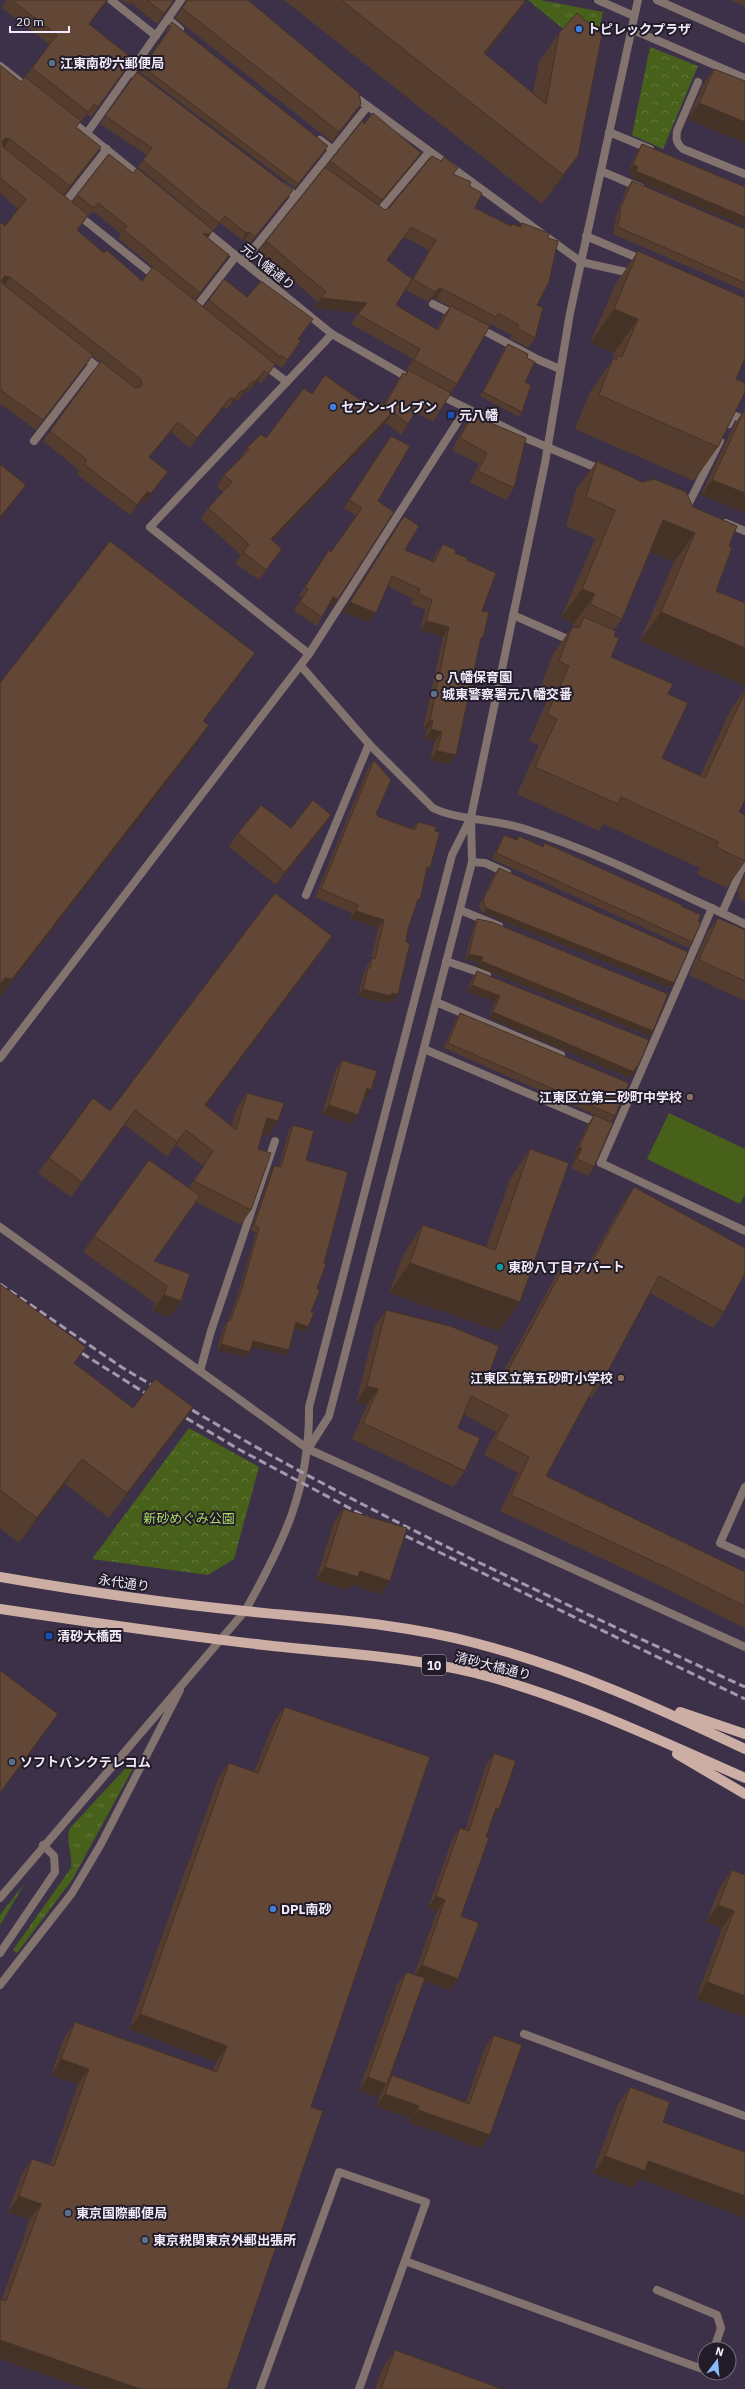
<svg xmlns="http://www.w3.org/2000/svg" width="745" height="2389" viewBox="0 0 745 2389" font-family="'IBM Plex Sans','Noto Sans JP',sans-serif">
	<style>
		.grass { fill: url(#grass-tufts) }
		.park { fill: url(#park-crowns) }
		.pitch { fill: #47611a }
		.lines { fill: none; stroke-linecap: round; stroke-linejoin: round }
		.service { stroke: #82736e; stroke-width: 8 }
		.minor { stroke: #82736e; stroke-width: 8 }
		.tertiary { stroke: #82736e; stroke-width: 8 }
		.primary { stroke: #ccaea4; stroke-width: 10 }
		.rail { stroke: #a299ac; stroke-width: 3; stroke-dasharray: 8 4; stroke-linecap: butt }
		.wall { fill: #543d2f; fill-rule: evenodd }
		.shaded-wall { fill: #453226 }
		.building { fill: #624737; stroke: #453226 }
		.shop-dot { fill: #3f7fe0; stroke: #211c27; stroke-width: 1.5 }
		.service-dot { fill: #5c6f8a; stroke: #211c27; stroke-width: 1.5 }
		.transit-dot { fill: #1a4fb4; stroke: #211c27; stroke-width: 1.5 }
		.education-dot { fill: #8d6e63; stroke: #211c27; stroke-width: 1.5 }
		.culture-dot { fill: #0f9aa8; stroke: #211c27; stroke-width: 1.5 }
		.labels { text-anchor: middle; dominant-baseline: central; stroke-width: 4; stroke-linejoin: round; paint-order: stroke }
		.shield { fill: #211c27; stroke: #b3acbb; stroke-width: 1 }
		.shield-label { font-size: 12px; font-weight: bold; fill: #f2eafa }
		.poi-label { font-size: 13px; font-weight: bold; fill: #f2eafa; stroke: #211c27; text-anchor: start }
		.street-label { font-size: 13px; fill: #f2eafa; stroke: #211c27 }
		.park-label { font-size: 13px; fill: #acdb66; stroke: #211c27 }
	</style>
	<defs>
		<pattern id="grass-tufts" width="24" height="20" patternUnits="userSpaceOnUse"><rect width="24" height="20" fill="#47611a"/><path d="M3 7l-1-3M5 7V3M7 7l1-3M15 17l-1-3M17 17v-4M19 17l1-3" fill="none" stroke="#62783c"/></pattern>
		<pattern id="park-crowns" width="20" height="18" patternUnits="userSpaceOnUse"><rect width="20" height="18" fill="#47611a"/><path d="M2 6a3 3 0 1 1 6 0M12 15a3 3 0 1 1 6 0" fill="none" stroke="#62783c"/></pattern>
	</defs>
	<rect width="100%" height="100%" fill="#3d3149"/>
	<path class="grass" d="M528,0H540L603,12L594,54Z
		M135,1758L137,1761L72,1880L17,1953L13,1950L71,1868C73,1855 65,1841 70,1828Z
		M25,1883L0,1925V1915Z"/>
	<path class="park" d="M650,47L698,66L663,149L632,135Z
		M189,1428L259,1467L234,1559L208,1575L92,1559Z"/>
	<path class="pitch" d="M669,1113L745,1149V1194L740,1204L647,1159Z"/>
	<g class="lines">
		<path class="service" d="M111,0L156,36
			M598,0L634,16
			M657,0L745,39
			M168,19L180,29
			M631,29L745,78
			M131,72L143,82
			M698,82L677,131C676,139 676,143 683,149L745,174
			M609,132L650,149
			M87,133L181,0
			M320,140L333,150
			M282,186L296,196
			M64,204L107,149
			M77,214L157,278
			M377,214L429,152
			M586,236L645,261
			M243,262L367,107
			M581,262L635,274
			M433,304L455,315
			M195,309L236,256
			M477,327L539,360L560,369
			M81,354L105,373
			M262,363L287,382
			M729,424L733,415L745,420
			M34,441L93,364
			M687,507L720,441
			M513,615L574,642
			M472,862L485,863L507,873
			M306,895L369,744
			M460,910L499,926
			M722,913L745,861
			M446,961L487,975
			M436,1002L561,1055
			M424,1049L600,1124
			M601,1163L712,908
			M200,1371L211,1331L275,1141
			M524,2034L745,2116
			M405,2261L705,2370
			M657,2290L717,2315L721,2328L714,2349
			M260,2389L339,2172L426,2202L359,2389"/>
		<path class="minor" d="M354,96L581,262
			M601,171L641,188
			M309,654L466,409
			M0,1058L309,654L150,527L332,334
			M601,1163L745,1231
			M745,1487L720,1543L745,1554
			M0,1953L55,1872L54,1856L43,1845
			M0,1985L72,1893L101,1844L180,1690"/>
		<path class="tertiary" d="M0,66L29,89
			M69,119L142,178
			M202,228L332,334L412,380
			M438,394L528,439L602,470
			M726,523L745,531
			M301,666L369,744L433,808C457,820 494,819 522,828C598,852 672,890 745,924
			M0,1227L308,1449L745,1647
			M308,1449L329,1416L472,862L471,817L545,463L570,313L638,0
			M0,1898L245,1611C284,1542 310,1488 309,1407L452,855L470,819"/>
		<path class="primary" d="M0,1577C81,1591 163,1603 245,1611C322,1619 401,1623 475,1643C571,1668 656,1707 745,1749
			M0,1609C88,1622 176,1635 264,1645C334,1653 407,1656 475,1673C569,1697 656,1739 745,1778
			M680,1712L745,1734
			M677,1754L745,1794"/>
		<path class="rail" d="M0,1284L123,1368L160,1390
			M72,1347L153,1398
			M182,1404C362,1512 554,1599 745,1687
			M176,1412L240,1450L372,1520
			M395,1531L745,1699"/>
	</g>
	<path class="wall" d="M7,0H108L89,24L133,59L91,117L87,114L81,122L80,121L76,128L94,157L64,195L72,202L77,195L133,173L213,230L208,238L229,255L195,300L203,307L209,300L298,339L296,349L282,368L276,364L261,384L257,381L248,392L246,391L238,401L235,399L227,409L224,407L190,448L171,432L149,458L161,482L144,503L140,502L130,515L77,474L79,470L43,441L101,362L92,356L36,430L0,404V222L5,226L18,209L0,193V65L21,82L50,45L2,8ZM93,211L121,234L118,238L153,267L142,281L104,253L77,231L88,216Z
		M122,0H174L157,24L131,3L129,5Z
		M185,0H248L354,114L332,142L175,18L186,3Z
		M284,0H527L485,55L533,93L539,62L559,33L578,156L557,185L542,204Z
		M731,0H745V6Z
		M172,22L325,151L295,188L140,72L168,32L166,31Z
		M714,69L745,81V143L688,119L703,85Z
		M137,72L293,190L250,244L245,239L242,240L220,223L214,230L138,167L147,155L100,124Z
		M364,124L416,160L379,206L385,210L453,174L469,186L475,208L510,226L512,224L519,227L522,223L537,305L535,338L528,348L510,338L512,335L491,324L457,384L450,392L440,411L433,422L415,412L408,424L401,435L386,423L272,541L275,559L259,580L235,563L241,555L201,519L208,508L223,492L217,486L224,475L240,459L247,448L266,438L312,394L373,410L379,402L384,404L396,384L403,373L405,374L408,371H406L413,359L351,324L358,313L314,308L318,302L259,251L266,241L330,161ZM404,237L429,250L406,290L428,302L430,299H436L450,307L443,316L437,329L409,313L396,305L387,260Z
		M642,144L745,187V226L631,178L633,174L628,172L638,150Z
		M632,181L745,229V291L613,234L617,213L627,188Z
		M638,251L736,379L718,447L694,481L575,429L590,392L611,362L614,353L590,343L615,285Z
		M508,344L525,382L522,412L519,417L480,396L505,348Z
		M745,409V513L701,495L735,423Z
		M472,415L514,488L506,500L470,482L479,464L452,450L464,427Z
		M385,444L378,501L332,607L329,606L322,617L317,626L294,611L302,597L299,596L329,550L331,552L356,516L344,508Z
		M597,461L693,507L737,526L640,641L674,562L650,552L622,619L614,630V636L611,657L668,694L662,758L700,776L730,711L745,690V800L739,812L745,815V862L727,888L697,874L700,868L603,824L599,831L517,794L539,745L529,741L551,692L540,688L553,654L572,627L574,624L561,618L595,539L566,526L576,490Z
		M404,516L405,550L432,561L436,553L443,544L467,560L482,611L480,642L449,764L430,760L435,741L425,739L427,730L423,729L443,637L420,630L425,610L411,604L413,599L388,586L369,622L343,612Z
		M374,760L376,814L379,817L412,829L418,822L435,831L430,868L426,874L408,929L393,1002L388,1001L386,1003L358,996L363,975L365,971L367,966L371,960L378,928L350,918L352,913L315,897L368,768Z
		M331,815L322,828L276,885L229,847L238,833L291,828Z
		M504,835L517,840L519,836L542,847L545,843L681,906L698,921L692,942L689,948L492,859L501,840Z
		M499,868L674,983L670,988L483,913L479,906L495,873Z
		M745,875V901L738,898L740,894L737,892Z
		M718,918L745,930V1001L689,975L707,933Z
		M477,919L653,1031L650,1036L477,967L479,963L465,959L474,925Z
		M322,951L206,1105L231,1126L237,1108L247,1093L268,1136L262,1135L258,1149L251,1210L241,1225L196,1202L154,1261L181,1301L170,1317L152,1311L155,1303L83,1252L149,1160L189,1188L203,1166L176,1145L167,1157L125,1125L71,1197L38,1173L49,1158Z
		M477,971L638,1067L629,1078L489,1018L495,1002L467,991L473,977Z
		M460,1013L615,1116L611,1122L444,1048L456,1019Z
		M342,1060L371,1090L365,1099L364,1098L352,1124L322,1114L336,1069Z
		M594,1115V1167L588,1176L571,1168L576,1157L573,1156L588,1124Z
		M293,1125L306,1160L317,1289L308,1327L304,1332L295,1328L286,1355L251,1346L250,1352L246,1357L217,1350L224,1326L228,1321L237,1297L256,1233L251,1230L271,1171L274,1166L279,1167L289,1130Z
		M530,1149L520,1302L499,1331L389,1293L403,1255L423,1225L486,1247L510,1179Z
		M634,1187L724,1312L713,1328L650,1293L602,1382L591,1398L589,1397L546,1476L745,1572V1628L720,1616L663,1587L500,1511L518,1473L484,1455L496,1432L464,1414L458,1428L465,1471L453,1487L352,1439L367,1405L356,1403L375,1326L386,1310L488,1377L498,1382L556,1275L568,1259L586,1268L623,1203Z
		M0,1284L75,1364L133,1408L193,1407L175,1432L109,1518L65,1484L19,1543L0,1528Z
		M343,1509L390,1581L381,1594L352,1585L348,1590L316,1580L334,1522Z
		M285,1707L311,2107L227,2389L2,2299L30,2219L8,2212L22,2174L32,2159L50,2165L78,2084L51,2075L64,2038L75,2022L213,2071L216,2062L129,2029L218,1779L229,1763L254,1772L274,1722Z
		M494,1753L499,1809L493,1816L486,1837L461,1916L458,1979L450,1990L424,1981L388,2080L392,2075L466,2102L485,2047L494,2035L490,2135L481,2148L409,2122L411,2119L376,2106L382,2091L377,2097L359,2090L397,1985L406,1972L414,1975L437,1911L428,1908L452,1840L460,1828L465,1830L486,1765Z
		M732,1870L745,1875V2017L696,1999L722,1928L706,1922L720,1887Z
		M630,2087L663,2122L639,2179L633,2188L593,2173L618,2104Z
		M395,2350L502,2389H375L383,2367Z"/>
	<path class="shaded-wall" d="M107,0H108L82,34L89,24Z
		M526,0H527L463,82L484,53Z
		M699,103L745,122V143L688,119Z
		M94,104L87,114L81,122L88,112Z
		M361,104L354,114L332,142L339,132Z
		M5,138L10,139L3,149L0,144Z
		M101,147L94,157L63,196L70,186Z
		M421,153L416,160L377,207L382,200Z
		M578,156L557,185L542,204L563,175Z
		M633,165L638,167L633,174L628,172Z
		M636,171L745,217V226L631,178Z
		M293,190L288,197L250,244L255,237Z
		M213,230L208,238L203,234Z
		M250,232L245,239L242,240L246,233Z
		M229,255L224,263L194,301L200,293Z
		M5,276L10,277L3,287L0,283Z
		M438,289H443L436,299H430L428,302Z
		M321,298L367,303L359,313L314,308Z
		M614,309L638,319L614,353L590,343Z
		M93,355L86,365L36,430L43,420Z
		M264,371L257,381L248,392L255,382Z
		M253,381L246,391L238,401L244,391Z
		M242,390L235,399L227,409L234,399Z
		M231,397L224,407L190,448L197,438Z
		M393,412L386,423L263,550L271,539Z
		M178,422L171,432L142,467L149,457Z
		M168,472L161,482L144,503L140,502L130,515L147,492Z
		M712,480L745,493V513L701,495Z
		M26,485L9,508L0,520V517Z
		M663,520L695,533L674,562L643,549Z
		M282,549L275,559L259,580L266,570Z
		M582,589L595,594L574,624L561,618Z
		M333,597L338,599L332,607L328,605Z
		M350,602L376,613L369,622L343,612Z
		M661,612L745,648V686L640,641Z
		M426,621L449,627L443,637L420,630Z
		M255,653L239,676L186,744L203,721Z
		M430,720H433L427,730L423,729Z
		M209,725L193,749L0,997V985Z
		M431,729L442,732L435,741L425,739Z
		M437,751L456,755L449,764L430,760Z
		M331,815L322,828L276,885L285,872Z
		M427,867L430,868L425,876Z
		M486,908L674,983L670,988L483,913Z
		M356,911L384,920L378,928L350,918Z
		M332,936L322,951L195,1120L205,1105Z
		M469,954L483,957L479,963L465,959Z
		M481,961L653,1031L650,1036L477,967Z
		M472,985L500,996L495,1002L467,991Z
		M363,989L392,993L398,994L393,1002L388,1001L386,1003L358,996Z
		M493,1012L636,1067H638L629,1078L489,1018Z
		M367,1088L371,1090L365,1099L361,1097Z
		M329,1105L358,1115L352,1124L322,1114Z
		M135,1110L125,1125L71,1197L82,1182Z
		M267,1118L278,1121L268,1136L257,1133Z
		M186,1130L176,1145L167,1157L177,1142Z
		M579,1147L582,1148L576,1157L573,1156Z
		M410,1263L520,1302L499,1331L389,1293Z
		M164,1295L181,1301L170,1317L152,1311Z
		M296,1322L308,1327L304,1332L293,1327Z
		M253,1341L289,1350L286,1355L249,1346Z
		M221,1344L250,1352L246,1357L217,1350Z
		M367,1386L378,1389L367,1405L356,1403Z
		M193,1407L175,1432L109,1518L127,1493Z
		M82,1459L65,1484L19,1543L37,1518Z
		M325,1567L360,1571L390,1581L381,1594L352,1585L348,1590L316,1580Z
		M58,1714L46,1731L0,1794V1793Z
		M496,1808L499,1809L490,1821Z
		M436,1896L445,1900L437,1911L428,1908Z
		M718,1905L734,1911L722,1928L706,1922Z
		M422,1965L458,1979L450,1990L413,1977Z
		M707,1982L745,1996V2017L696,1999Z
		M140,2014L227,2046L216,2062L129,2029Z
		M61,2059L89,2069L78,2084L51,2075Z
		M368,2077L387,2084L377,2097L359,2090Z
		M385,2094L419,2106L411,2119L376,2106Z
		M418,2110L490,2135L481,2148L409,2122Z
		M605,2156L648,2161L745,2196V2218L639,2179L633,2188L593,2173Z
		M19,2196L41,2204L30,2219L8,2212Z
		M0,2340L140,2389H86L0,2359Z"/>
	<path class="building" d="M12,0H107L89,24L133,59L98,107L94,104L88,112L32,68L57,35Z
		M147,0H174L164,14Z
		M188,0H248L359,93L361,104L339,132L182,8Z
		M341,0H526L484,53L546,104L559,33L577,13L602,35L578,156L563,175Z
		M172,22L328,146L298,184L143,67L171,27L169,26Z
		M0,65L21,82L25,77L81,121L76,127L101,147L70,186L10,139L5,138L2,142L3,147L88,215L77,230L104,253L107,250L142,281L153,267L275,364L268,374L264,371L255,382L253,381L244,391L242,390L234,399L231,397L197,438L178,422L149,457L168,472L151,493L147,492L137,505L84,464L87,460L50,431L101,361L135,388L142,386L141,379L10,277L5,276L1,281L4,285L93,355L43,420L10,397L0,389V222L5,226L26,199L0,178Z
		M714,69L745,81V122L699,103Z
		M137,72L293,190L255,237L250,232L246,233L225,216L219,223L143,160L152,148L105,116Z
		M373,113L421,153L382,200L330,161L363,120L364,124Z
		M642,144L745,187V217L636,171L638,167L633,165Z
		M109,154L133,173L137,168L213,230L210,234H203L229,255L200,293L124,230L127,226L98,203L94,208L77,195Z
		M432,156L441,161L444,157L458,168L453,174L471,182L469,186L482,193L475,208L511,226L512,224L521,227L522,223L549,233L548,238L558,241L549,282L537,305L543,308L535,338L517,328L519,325L498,313L496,317L443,289H438L435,292L413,279L436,240L411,227L387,260L412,279L396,305L409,313L438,330L451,306L490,326L457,384L414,360L420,349L358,314L367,303L321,298L326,292L266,241L325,167L385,210L389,208Z
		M632,181L745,229V283L618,227L621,207Z
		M638,251L745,298V358L736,379L745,383V392L718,447L599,395L613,358L616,360L618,356L622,357L638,319L614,309Z
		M224,279L247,297L261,281L313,319L298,339L301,341L287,360L281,355L280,357L209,300Z
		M508,344L528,354L527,358L535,362L525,382L531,385L522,412L483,392Z
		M408,370L451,393L440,411L422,401L408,424L393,412L271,539L282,549L266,570L243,552L249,544L208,508L232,482L224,475L249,450L247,448L261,434L266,438L304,388L312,394L325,375L374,410L379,402L385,405L403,373L406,375Z
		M745,409V493L712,480Z
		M472,415L526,438L514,488L478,471L487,453L460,438Z
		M391,436L410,446L378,501L394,512L338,599L333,597L322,617L300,602L308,589L305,587L329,550L331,552L362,508L349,500Z
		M597,461L642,482L654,479L686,492L693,507L737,526L729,546L732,548L716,591L745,603V648L661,612L695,533L663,520L622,619L590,604L595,594L582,589L615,510L586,497Z
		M0,464L26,485L0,517Z
		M404,516L419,526L405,550L434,562L443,544L456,550L455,553L467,558V560L496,573L482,611L489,612L483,638H481L456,755L437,751L442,732L431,729L433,720H430L449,627L426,621L432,600L418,594L420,589L392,576L376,613L350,602Z
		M110,541L255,653L203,721L209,725L12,979L5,978L0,985V683Z
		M584,617L616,631L614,636L619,638L611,657L673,684L668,694L688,703L662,758L705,778L745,692V800L739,812L745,815V861L716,847L719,842L621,797L618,804L535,767L557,719L547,714L569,666L559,661L572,627L579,628Z
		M374,760L391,780L376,814L379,817L415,830L418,822L436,827L435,831L440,832L430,868L427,867L420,900L418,899L408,929L406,942L410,943L398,994L392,993L391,996L363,989L368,968H370L372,958L375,959L384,920L356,911L358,905L321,889Z
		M313,800L331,815L285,872L238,833L261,805L291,828Z
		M504,835L517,840L519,836L543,847L545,843L682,905L681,906L701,915L698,921L701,923L692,942L496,853Z
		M499,868L688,952L674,983L486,908L483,900Z
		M275,893L332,936L205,1105L236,1130L247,1093L284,1103L278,1121L267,1118L258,1149L271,1153L251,1210L194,1181L213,1151L186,1130L177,1142L135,1110L82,1182L49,1158L93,1098L110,1111Z
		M718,918L745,930V981L699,960Z
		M477,919L492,922L668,994L653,1031L481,961L483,957L469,954Z
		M477,971L649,1040L638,1067H636L634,1072L493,1012L500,996L472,985Z
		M460,1013L629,1083L615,1116L448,1043Z
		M342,1060L377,1071L371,1090L367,1088L358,1115L329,1105Z
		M594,1115L613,1123L594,1167L577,1159L582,1148L579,1147Z
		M293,1125L314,1131L306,1160L348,1172L331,1237L324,1263L326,1264L317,1289L320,1290L311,1312L314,1313L308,1327L296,1322L289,1350L253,1341L250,1352L221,1344L228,1320L230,1321L241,1292L259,1228L254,1225L274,1166L281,1167Z
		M530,1149L569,1163L520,1302L410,1263L423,1225L495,1250Z
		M149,1160L200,1196L154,1261L190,1274L181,1301L164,1295L167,1286L94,1236Z
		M634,1187L745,1248V1274L724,1312L659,1276L602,1382L598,1380L546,1476L745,1572V1606L674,1571L511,1495L529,1457L495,1439L508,1415L471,1396L458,1428L480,1438L465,1471L363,1423L378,1389L367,1386L386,1310L450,1326L499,1346L488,1377L501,1383L568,1259L588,1269Z
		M0,1284L86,1347L74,1363L133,1408L155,1379L193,1407L127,1493L82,1459L37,1518L0,1490Z
		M343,1509L407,1528L390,1581L360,1571L358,1577L325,1567Z
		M0,1670L58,1714L0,1793Z
		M285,1707L430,1757L311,2107L323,2111L227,2389H140L0,2340V2299L6,2301L41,2204L19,2196L32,2159L54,2166L89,2069L61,2059L75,2022L217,2072L227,2046L140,2014L229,1763L258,1773Z
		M494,1753L516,1761L499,1809L496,1808L486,1837L489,1838L461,1916L479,1923L458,1979L422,1965L445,1900L436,1896L460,1828L469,1831Z
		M732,1870L745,1875V1996L707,1982L734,1911L718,1905Z
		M406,1972L425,1978L387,2084L368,2077Z
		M494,2035L522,2045L490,2135L418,2110L419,2106L385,2094L392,2075L469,2104Z
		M630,2087L670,2102L663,2122L745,2152V2196L648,2161L645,2171L605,2156Z
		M395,2350L502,2389H381Z"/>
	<g class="shop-dot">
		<circle cx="579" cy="29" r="4"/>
		<circle cx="333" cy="407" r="4"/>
		<circle cx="273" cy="1909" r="4"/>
	</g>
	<g class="service-dot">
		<circle cx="52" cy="63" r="4"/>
		<circle cx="434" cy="694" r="4"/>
		<circle cx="12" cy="1762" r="4"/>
		<circle cx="68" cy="2213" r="4"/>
		<circle cx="145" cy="2240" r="4"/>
	</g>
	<g class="transit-dot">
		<rect x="447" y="411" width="8" height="8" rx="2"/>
		<rect x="45" y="1632" width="8" height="8" rx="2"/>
	</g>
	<g class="education-dot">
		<circle cx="439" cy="677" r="4"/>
		<circle cx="690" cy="1097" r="4"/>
		<circle cx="621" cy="1378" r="4"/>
	</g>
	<circle class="culture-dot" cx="500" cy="1267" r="4"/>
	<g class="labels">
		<rect class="shield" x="422" y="1655" width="24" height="20" rx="3"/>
		<g class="shield-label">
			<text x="434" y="1665">10</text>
		</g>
		<g class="poi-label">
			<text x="587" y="29">トピレックプラザ</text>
			<text x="60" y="63">江東南砂六郵便局</text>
			<text x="341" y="407">セブン-イレブン</text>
			<text x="459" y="415">元八幡</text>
			<text x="447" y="677">八幡保育園</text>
			<text x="442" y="694">城東警察署元八幡交番</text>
			<text x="682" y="1097" text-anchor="end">江東区立第二砂町中学校</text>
			<text x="508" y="1267">東砂八丁目アパート</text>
			<text x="613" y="1378" text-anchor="end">江東区立第五砂町小学校</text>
			<text x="57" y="1636">清砂大橋西</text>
			<text x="20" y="1762">ソフトバンクテレコム</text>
			<text x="281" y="1909">DPL南砂</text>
			<text x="76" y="2213">東京国際郵便局</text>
			<text x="153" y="2240">東京税関東京外郵出張所</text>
		</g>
		<g class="street-label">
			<text transform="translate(268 267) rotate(39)">元八幡通り</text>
			<text transform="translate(124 1583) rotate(8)">永代通り</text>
			<text transform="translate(493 1666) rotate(14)">清砂大橋通り</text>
		</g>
		<g class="park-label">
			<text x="189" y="1518">新砂めぐみ公園</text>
		</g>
	</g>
	<g transform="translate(717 2361) rotate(16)"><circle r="19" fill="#211c27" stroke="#756e7b"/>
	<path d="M0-3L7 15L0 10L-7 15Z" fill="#8cb9fc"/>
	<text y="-6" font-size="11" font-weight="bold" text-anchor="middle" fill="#f2eafa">N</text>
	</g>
	<path d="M10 26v6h59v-6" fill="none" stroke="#f2eafa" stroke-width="2"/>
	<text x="16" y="26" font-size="12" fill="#f2eafa" stroke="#211c27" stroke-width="3" paint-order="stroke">20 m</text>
</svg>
